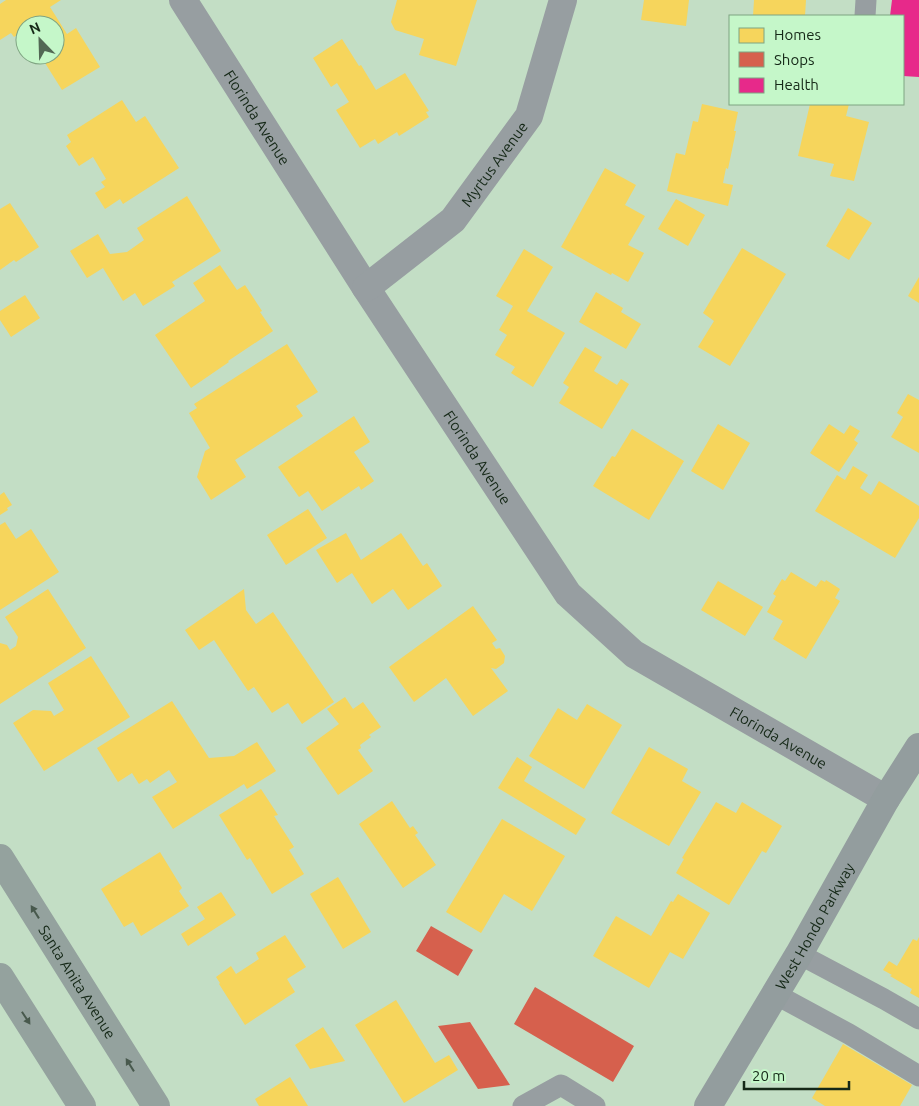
<svg xmlns="http://www.w3.org/2000/svg" width="919" height="1106" viewBox="0 0 919 1106" font-family="Ubuntu,sans-serif">
	<style>
		.homes { fill: #f6d55c }
		.shops { fill: #d6604d }
		.health { fill: #e7298a }
		.lines { fill: none; stroke-linecap: round; stroke-linejoin: round }
		.lane { stroke: #979ea1; stroke-width: 21 }
		.street { stroke: #979ea1; stroke-width: 28 }
		.secondary { stroke: #939d9e; stroke-width: 28 }
		.primary { stroke: #94a29e; stroke-width: 28 }
		.oneway { fill: #48594d }
		.labels { text-anchor: middle; dominant-baseline: central; stroke-width: 5; stroke-linejoin: round; paint-order: stroke }
		.street-label { font-size: 15px; fill: #152817; stroke: #c5f7c9 }
	</style>
	<rect width="100%" height="100%" fill="#c3dec5"/>
	<path class="homes" d="M6,0H61L50,7L67,34L76,28L100,67L62,90L40,55H55V25H25V29L14,37L11,33L0,40V4Z
		M397,0H477L456,66L419,55L424,39L395,30L391,22Z
		M644,0H689L686,26L641,20Z
		M754,0H806L805,16H753Z
		M342,39L359,66L361,65L376,90L405,73L429,111L426,112L429,117L399,136L397,132L378,144L375,139L360,148L336,110L349,102L337,83L331,87L313,58Z
		M122,100L136,122L145,116L179,168L123,204L120,199L105,209L95,193L105,187L101,182L106,179L93,157L79,166L66,146L71,142L67,135Z
		M702,104L738,112L734,131H736L728,169L726,168L723,183L733,185L728,206L667,191L676,153L685,155L693,121L698,122Z
		M810,104H849L846,116L869,122L854,181L830,176L834,164L798,156Z
		M605,168L636,185L625,205L645,216L628,245L644,253L628,282L612,273L611,275L561,247Z
		M187,196L221,251L172,282L175,286L143,306L135,293L123,301L103,268L87,278L70,251L98,234L110,254L127,252L144,240L137,228Z
		M676,199L705,215L688,246L658,229Z
		M10,203L39,247L16,262L14,260L0,270V209Z
		M848,208L872,223L849,260L826,246Z
		M742,248L786,274L730,366L698,347L714,321L703,313Z
		M524,249L553,267L527,311L565,333L533,387L511,373L515,367L495,355L507,335L499,330L513,306L496,296Z
		M220,265L237,290L245,285L262,311L260,312L273,331L228,361L229,362L191,388L155,335L205,301L193,283Z
		M919,277V303L908,296Z
		M596,292L623,308L621,312L641,324L626,349L579,322Z
		M25,295L40,318L11,337L0,320V311Z
		M287,344L318,392L296,406L303,416L235,460L246,477L211,500L197,477L205,451L210,448L189,413L197,408L194,404Z
		M585,347L602,357L594,371L617,385L621,379L629,384L602,429L559,403L569,387L563,383Z
		M908,394L919,400V453L891,437L903,417L897,413Z
		M354,416L370,442L354,452L374,481L361,490L359,486L322,511L308,491L299,497L278,467Z
		M718,424L750,443L723,490L691,471Z
		M829,424L844,434L850,425L860,431L854,440L858,443L839,472L810,453Z
		M632,429L684,461L649,520L593,486L612,456L615,457Z
		M853,466L868,475L860,488L871,495L879,481L919,506V518L895,558L815,511L837,475L845,480Z
		M4,492L12,505L7,508L8,510L0,515V495Z
		M308,509L327,538L286,565L267,535Z
		M5,522L16,539L31,529L59,572L0,610V525Z
		M346,533L361,560L401,533L423,566L427,563L442,586L408,610L393,589L372,604L352,573L337,583L316,550Z
		M791,572L816,587L821,580L825,582L826,580L840,589L835,598L840,601L806,659L773,639L783,621L767,612L776,596L773,594L782,579L785,581Z
		M718,581L763,607L745,636L701,610Z
		M48,589L86,648L0,704V643L7,645L10,650L16,646L18,637L5,617Z
		M244,589L246,610L256,624L273,612L334,702L302,724L288,703L272,713L254,687L248,691L214,640L199,650L185,630Z
		M473,606L497,640L492,643L496,649L500,648L505,656L504,663L496,669L491,668L508,691L473,716L446,678L414,702L389,667Z
		M91,656L130,717L44,771L13,723L33,710L51,711L54,716L64,710L48,683Z
		M345,697L353,709L363,702L381,727L369,735L371,737L360,745L361,748L358,750L373,771L338,795L306,748L339,724L327,709Z
		M172,701L209,758L234,756L257,742L276,771L247,789L244,784L173,829L152,797L177,782L169,770L150,783L147,779L139,784L132,773L118,782L97,748Z
		M587,704L622,725L584,789L529,756L558,708L577,720Z
		M649,747L688,769L682,781L701,792L669,846L611,813Z
		M517,757L532,767L524,781L586,819L576,835L498,788Z
		M261,789L278,815L274,816L294,847L289,850L304,874L272,894L250,858L247,860L219,815Z
		M392,801L410,828L413,826L418,833L415,835L436,865L403,888L359,824Z
		M716,802L736,813L742,802L782,826L766,853L762,851L729,905L676,873L684,859L682,858Z
		M502,819L565,856L532,911L504,894L481,933L446,912Z
		M160,852L182,888L179,891L189,906L141,936L133,922L124,927L101,889Z
		M338,877L371,932L343,949L310,894Z
		M221,892L236,915L188,946L181,934L205,919L197,907Z
		M678,894L710,913L683,959L670,952L649,988L593,956L616,916L651,936L671,901L673,902Z
		M285,935L306,967L287,979L295,992L245,1025L219,984L220,983L216,977L231,966L236,974L259,959L256,953Z
		M919,937V998L910,993L912,989L890,976L892,975L883,970L889,961L897,966L913,939L917,941Z
		M396,1000L435,1063L449,1055L458,1070L404,1103L355,1025Z
		M323,1027L345,1061L310,1069L295,1045Z
		M843,1044L912,1085L900,1106H825L812,1098Z
		M290,1077L308,1106H259L255,1099Z"/>
	<path class="shops" d="M431,926L473,950L458,976L416,951Z
		M535,987L634,1046L613,1082L514,1024Z
		M470,1022L510,1085L478,1089L438,1026Z"/>
	<path class="health" d="M892,0H919V77L903,76V16H890Z"/>
	<g class="lines">
		<path class="lane" d="M865,16L866,0
			M799,954L884,999L919,1019
			M775,994L849,1034L919,1076
			M523,1106L561,1085L595,1106"/>
		<g class="street">
			<path id="s1" d="M183,0L366,288L568,594L634,654L886,799"/>
			<path id="s2" d="M366,288L453,220L529,116L563,0"/>
		</g>
		<path class="secondary" id="s3" d="M708,1106L799,954L886,799L919,747"/>
		<g class="primary">
			<path id="s4" d="M0,858L156,1106"/>
			<path d="M0,977L82,1106"/>
		</g>
	</g>
	<defs><path id="oneway-solid" d="M-6-.8H1V-3.2L6.5 0L1 3.2V.8H-6Z" transform="scale(1.25)"/></defs>
	<g class="oneway">
		<use href="#oneway-solid" transform="translate(35 912) rotate(-122)"/>
		<use href="#oneway-solid" transform="translate(26 1018) rotate(57)"/>
		<use href="#oneway-solid" transform="translate(130 1065) rotate(-122)"/>
	</g>
	<g class="labels">
		<g class="street-label">
			<text stroke="none"><textPath href="#s1" startOffset="139">Florinda Avenue</textPath></text>
			<text stroke="none"><textPath href="#s2" startOffset="180">Myrtus Avenue</textPath></text>
			<text stroke="none"><textPath href="#s1" startOffset="544">Florinda Avenue</textPath></text>
			<text stroke="none"><textPath href="#s1" startOffset="964">Florinda Avenue</textPath></text>
			<text stroke="none"><textPath href="#s3" startOffset="209">West Hondo Parkway</textPath></text>
			<text stroke="none"><textPath href="#s4" startOffset="146">Santa Anita Avenue</textPath></text>
		</g>
	</g>
	<rect x="729" y="15" width="175" height="90" fill="#c5f7c9" stroke="#7fa482"/>
	<rect x="739" y="28" width="25" height="15" fill="#f6d55c" stroke="#7fa482"/>
	<text x="774" y="40" font-size="15" fill="#152817">Homes</text>
	<rect x="739" y="52" width="25" height="15" fill="#d6604d" stroke="#7fa482"/>
	<text x="774" y="65" font-size="15" fill="#152817">Shops</text>
	<rect x="739" y="78" width="25" height="15" fill="#e7298a" stroke="#7fa482"/>
	<text x="774" y="90" font-size="15" fill="#152817">Health</text>
	<g transform="translate(40 40) rotate(337)"><circle r="24" fill="#c5f7c9" stroke="#7fa482"/>
	<path d="M0-4L9 19L0 12L-9 19Z" fill="#526854"/>
	<text y="-8" font-size="14" font-weight="bold" text-anchor="middle" fill="#152817">N</text>
	</g>
	<path d="M744 1081v8h105v-8" fill="none" stroke="#152817" stroke-width="2.5"/>
	<text x="752" y="1081" font-size="15" fill="#152817" stroke="#c5f7c9" stroke-width="4" paint-order="stroke">20 m</text>
</svg>
